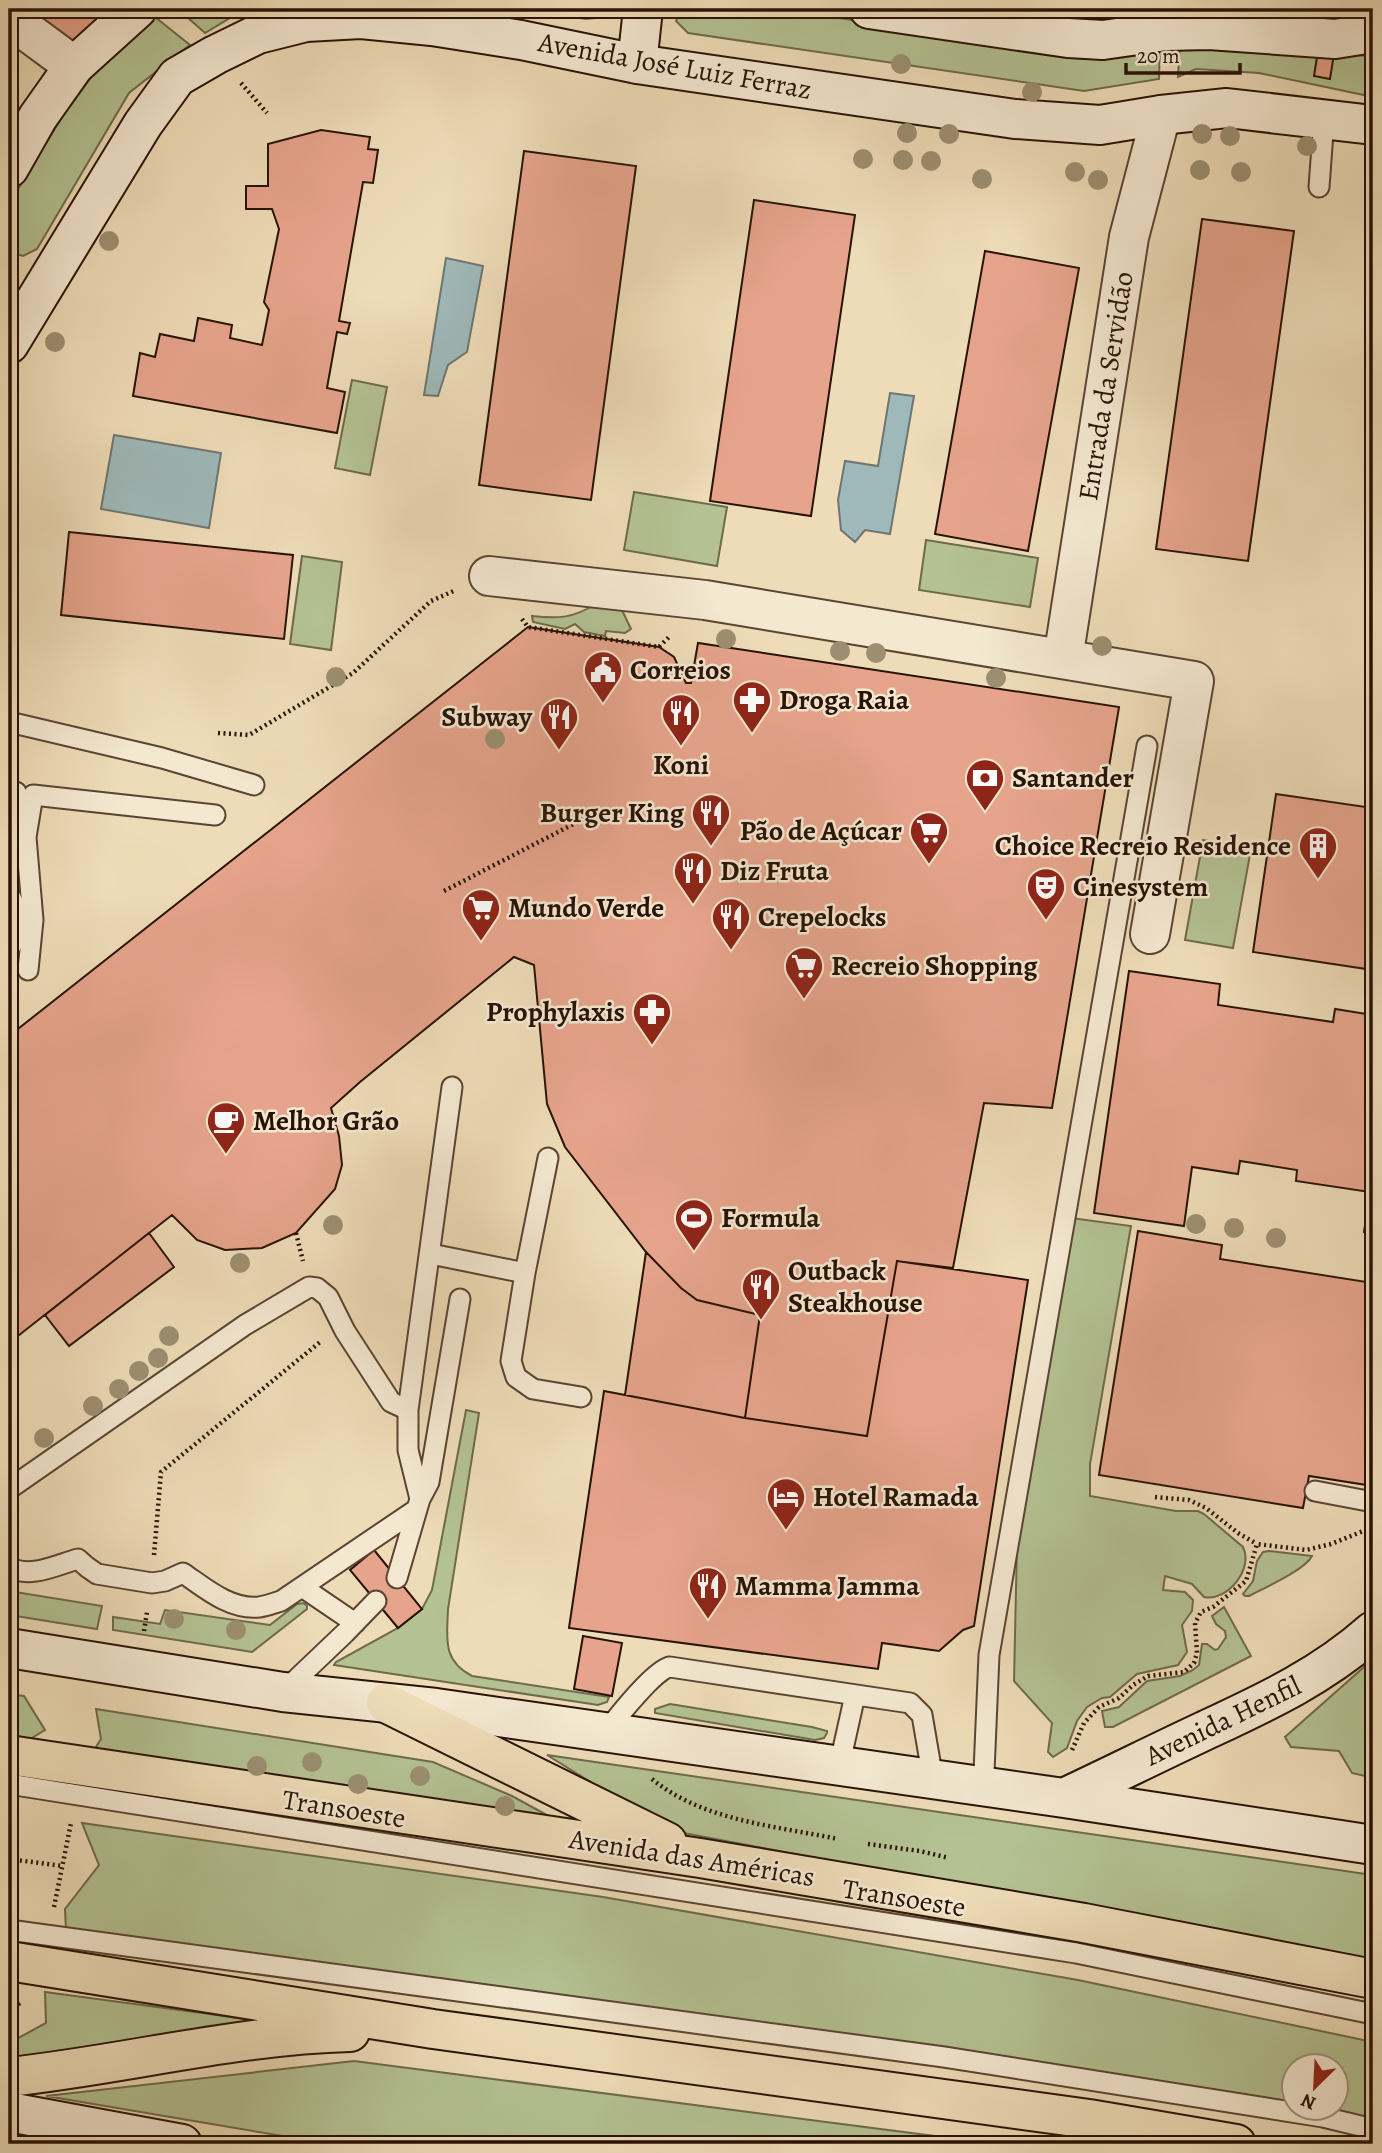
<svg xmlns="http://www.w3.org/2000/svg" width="1382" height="2153" viewBox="0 0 1382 2153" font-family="Alegreya,serif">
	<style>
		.green { fill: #b4c293; stroke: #6e6a4c; stroke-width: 2 }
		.water { fill: #9fb9ba; stroke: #6f7672; stroke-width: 2 }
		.building { fill: #e6a48c; stroke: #281206; stroke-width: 2 }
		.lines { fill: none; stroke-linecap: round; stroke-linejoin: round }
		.lane-casing { stroke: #5a4432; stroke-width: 23 }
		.street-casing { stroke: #5a4432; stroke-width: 42 }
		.secondary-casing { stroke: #281206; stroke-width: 42 }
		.highway-casing { stroke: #281206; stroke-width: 42 }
		.path { stroke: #281206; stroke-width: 4.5; stroke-dasharray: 2 3.5; stroke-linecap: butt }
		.lane { stroke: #f4e8d1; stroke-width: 19 }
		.street { stroke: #f4e8d1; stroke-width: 38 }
		.secondary { stroke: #f4e8d1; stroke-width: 38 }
		.highway { stroke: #eedcb8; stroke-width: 38 }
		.tree { fill: #9c8f71 }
		.labels { text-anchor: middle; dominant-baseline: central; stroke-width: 5; stroke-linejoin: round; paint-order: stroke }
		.street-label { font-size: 28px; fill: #281206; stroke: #f4e8d1 }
		.poi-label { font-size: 28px; font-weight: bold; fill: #281206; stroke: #f4e8d1; text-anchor: start }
	</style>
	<rect width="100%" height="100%" fill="#eedcb8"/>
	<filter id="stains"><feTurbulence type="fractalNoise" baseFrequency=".00286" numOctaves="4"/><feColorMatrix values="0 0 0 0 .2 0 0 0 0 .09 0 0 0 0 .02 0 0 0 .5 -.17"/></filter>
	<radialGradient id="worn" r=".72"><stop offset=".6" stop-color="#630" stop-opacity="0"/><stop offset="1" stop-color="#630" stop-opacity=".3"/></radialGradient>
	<path class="green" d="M178,9H258L235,15L205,33Z
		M517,9H608L605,17L586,19Z
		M681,9H778L1062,51L1160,44L1159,79L1084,91L688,33L676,21Z
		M1010,9H1373V20C1252,21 1131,24 1010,9Z
		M155,17L190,45L129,93L37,249L23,256L10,252L9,209L17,191L40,152L63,116L103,61L127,39Z
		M1180,42L1296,47L1373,57V97L1259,73L1196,69L1178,77Z
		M352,380L387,387L370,475L335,468Z
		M634,492L727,507L717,566L624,550Z
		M926,540L1038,558L1030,607L919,590Z
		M302,556L342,562L331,650L290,644Z
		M596,604L622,610L631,629L625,633L606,631L605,636L584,632L575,624L565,629L533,622L532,616C559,619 573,618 596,604Z
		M1203,840L1251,849L1233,948L1185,940Z
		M1071,1218L1131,1226L1090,1464V1496L1176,1511H1198L1204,1514L1243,1547C1254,1569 1227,1602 1204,1597L1192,1584L1165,1576L1163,1590L1185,1592L1193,1600L1192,1611L1182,1625L1187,1652L1178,1665L1137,1674L1110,1697L1102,1698L1087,1707L1077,1721L1067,1748L1053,1757L1048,1752L1052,1723L1014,1681L1017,1543Z
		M466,1410L479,1413L448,1609C447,1639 442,1660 472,1676L609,1697L607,1702L598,1705L334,1665L336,1662L398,1628L422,1609L432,1590Z
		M1269,1551L1312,1556C1305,1570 1264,1588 1249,1596H1245L1243,1594L1253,1581L1257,1561L1263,1552Z
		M9,1591L102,1606L97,1629L9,1615Z
		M304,1603L307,1606V1609L252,1652L113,1630V1617L160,1624L165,1610L270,1625L297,1604Z
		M1224,1607L1251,1656L1113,1727H1105L1102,1711L1119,1707L1147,1681L1180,1676L1193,1670L1199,1665L1202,1644H1207L1215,1650L1218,1649L1226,1637L1225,1631L1216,1624L1212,1616Z
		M1373,1659V1778L1352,1773L1339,1751L1291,1747L1285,1737Z
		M9,1694L24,1696L45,1730L17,1747L9,1746Z
		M670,1704L812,1727L827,1731V1733L824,1738L815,1740L655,1713V1709Z
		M96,1709L433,1762L512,1796L576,1831L89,1758L101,1739Z
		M547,1755L1373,1875V1964L668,1830Z
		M82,1823L603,1897L1078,1980L1373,2042V2120L1317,2108H1336V2066H1294V2104L66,1931L65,1909L99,1865Z
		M45,1992L276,2023L48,2056H9V2043L46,2023Z
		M354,2061L997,2144H330L46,2096Z"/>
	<path class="water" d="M446,258L483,266L467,352L448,365L438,396L424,395Z
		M890,393L914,396L890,534L865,530L855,542L841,530L838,500L845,461L878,466Z
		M114,435L221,453L209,528L101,509Z"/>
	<path class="building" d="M32,9H118L71,43Z
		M1318,51L1334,54L1330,79L1314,76Z
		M321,130L370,137L368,149L378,150L373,183L363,182L339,321L350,323L347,334L337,332L327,388L345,392L337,433L133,396L140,353L155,357L160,334L194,341L198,318L232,325L230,338L262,345L269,310L264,302L279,229L272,209H246V186H268V144Z
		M524,151L636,166L591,500L479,485Z
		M754,200L855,215L811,516L710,501Z
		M1202,219L1294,231L1248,561L1156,549Z
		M985,251L1079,268L1028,551L935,534Z
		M69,532L293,555L284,639L61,615Z
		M528,627L659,647L674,657L686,683H691L698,643L1119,707L1052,1108L984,1103L953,1268L897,1261L867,1436L745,1418L760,1315L697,1300L681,1288L646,1252L565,1147L547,1104L534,965L514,957L360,1082L331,1108L339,1136L342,1165L335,1189L296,1233L262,1248L225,1250L197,1240L172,1215L9,1343V1036Z
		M1276,794L1373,808V970L1253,952Z
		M1129,971L1220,984L1218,1005L1333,1022L1335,1009L1373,1015V1234L1364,1232L1370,1192L1296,1181L1297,1170L1240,1161L1238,1174L1192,1167L1184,1226L1094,1213Z
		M1138,1231L1222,1245L1220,1259L1373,1283V1486L1309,1476L1303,1508L1099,1475Z
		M149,1233L174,1267L69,1346L45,1315Z
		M646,1252L681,1288L697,1300L760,1315L745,1418L625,1395Z
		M897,1261L1028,1280L974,1626L963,1630L939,1651L882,1643L878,1669L569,1628L604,1391L745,1418L867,1436Z
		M374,1550L422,1609L398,1628L350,1570Z
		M583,1636L622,1643L612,1696L574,1689Z"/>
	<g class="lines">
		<g class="lane-casing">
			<path id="lane" d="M1319,187L1324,119
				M9,722L162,758L254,785
				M9,828L16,792
				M9,893C20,916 20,928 9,951
				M28,970L33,920L26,837L33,795L215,815
				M548,1158L525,1273L511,1361L516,1377L533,1389L581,1397
				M431,1254L525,1273
				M9,1489L245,1325L309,1287L317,1288L328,1297L345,1331L391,1402L408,1410
				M1315,1491L1373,1502
				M420,1499L429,1482L460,1299
				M9,1567C30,1579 56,1565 78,1559L87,1567L97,1574L152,1583L165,1581L183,1573C205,1588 230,1610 259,1607C266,1606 274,1603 281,1601L417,1509
				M397,1578L420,1499L408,1450V1410L452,1087
				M302,1587L355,1623
				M283,1692L345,1633L376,1601
				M606,1732C616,1719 655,1669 670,1667L910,1703L922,1715L933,1779
				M839,1767L855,1695
				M9,1784L1076,1953L1373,2014
				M981,1786L984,1772L989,1655L1147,746
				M9,1930L944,2057L1323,2117L1373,2129"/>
		</g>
		<g class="street-casing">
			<path id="street" d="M9,18L74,66
				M489,576L705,600L1194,681L1150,934
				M1063,659L1129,237L1161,115"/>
		</g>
		<g class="secondary-casing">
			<path id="secondary" d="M869,9L1068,38L1103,40L1166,31L1209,30L1335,39L1373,33
				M637,64L643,9
				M9,168L38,117L74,66L137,9
				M9,344L143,124L177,77L215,55L258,34L306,22L361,19L432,26L521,40L637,64L1015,119L1100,125L1161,115L1227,108L1373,125
				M9,1648L283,1692L436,1708L1064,1798L1373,1845
				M1064,1798C1111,1776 1157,1753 1204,1731C1266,1702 1321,1677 1373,1631
				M9,2112L182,2144"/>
		</g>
		<g class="highway-casing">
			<path id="highway" d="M386,1703L667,1842
				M9,1755L700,1858L1084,1923L1373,1979
				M9,1961L433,2029L1089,2119L1236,2144
				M9,2077C123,2065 235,2035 350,2032"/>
		</g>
		<path class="path" d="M241,83L267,113
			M522,619L528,627L659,647L671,635
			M218,733L249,735L353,673L431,601L456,590
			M444,891L589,816
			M296,1233L303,1261
			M1155,1497L1189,1500L1206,1508L1238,1533L1257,1544
			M154,1555L161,1472L320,1342
			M144,1631L147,1612
			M1072,1750L1084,1723L1099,1707L1119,1698L1133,1685L1148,1676L1184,1672L1194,1663L1197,1653L1195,1623L1201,1612L1213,1607L1246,1581L1257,1544L1306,1550L1331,1544L1366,1530
			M652,1779C703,1821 776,1826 838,1839
			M868,1844L920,1851L949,1858
			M9,1859L63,1866
			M54,1907L71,1823
			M9,2010L20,2003"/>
		<use href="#lane" class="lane"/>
		<use href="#street" class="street"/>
		<use href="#secondary" class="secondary"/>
		<use href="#highway" class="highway"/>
	</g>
	<g class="tree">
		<circle cx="901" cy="64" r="10"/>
		<circle cx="1032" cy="92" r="10"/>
		<circle cx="907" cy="133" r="10"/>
		<circle cx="949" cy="134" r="10"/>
		<circle cx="1202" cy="134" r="10"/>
		<circle cx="1230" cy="136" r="10"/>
		<circle cx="1307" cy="146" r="10"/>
		<circle cx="863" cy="159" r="10"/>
		<circle cx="903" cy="160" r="10"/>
		<circle cx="931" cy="161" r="10"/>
		<circle cx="1200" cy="170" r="10"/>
		<circle cx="1075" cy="172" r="10"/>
		<circle cx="1241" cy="172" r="10"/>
		<circle cx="982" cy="179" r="10"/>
		<circle cx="1098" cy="180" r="10"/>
		<circle cx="109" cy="241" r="10"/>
		<circle cx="55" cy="342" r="10"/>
		<circle cx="726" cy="639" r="10"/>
		<circle cx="1102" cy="646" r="10"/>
		<circle cx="840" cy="651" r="10"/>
		<circle cx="876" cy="653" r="10"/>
		<circle cx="336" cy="677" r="10"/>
		<circle cx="996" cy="678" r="10"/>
		<circle cx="495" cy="739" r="10"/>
		<circle cx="1196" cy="1224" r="10"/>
		<circle cx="333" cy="1225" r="10"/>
		<circle cx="1234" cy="1228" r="10"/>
		<circle cx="1276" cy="1238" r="10"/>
		<circle cx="240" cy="1263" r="10"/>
		<circle cx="169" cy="1336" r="10"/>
		<circle cx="158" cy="1358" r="10"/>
		<circle cx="139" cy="1371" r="10"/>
		<circle cx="119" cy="1389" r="10"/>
		<circle cx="93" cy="1406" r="10"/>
		<circle cx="44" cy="1438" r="10"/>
		<circle cx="174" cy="1619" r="10"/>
		<circle cx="236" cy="1630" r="10"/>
		<circle cx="312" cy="1762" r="10"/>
		<circle cx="257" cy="1766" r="10"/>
		<circle cx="420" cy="1776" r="10"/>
		<circle cx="358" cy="1784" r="10"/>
		<circle cx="505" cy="1806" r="10"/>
	</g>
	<defs>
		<g id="civic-pin" transform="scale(2.0125)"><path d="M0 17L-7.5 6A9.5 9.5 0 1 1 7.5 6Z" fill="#8f2418" stroke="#f4e8d1"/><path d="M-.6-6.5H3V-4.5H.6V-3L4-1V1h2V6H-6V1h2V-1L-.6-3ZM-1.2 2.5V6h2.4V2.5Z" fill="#fff"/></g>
		<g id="pharmacy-pin" transform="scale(2.0125)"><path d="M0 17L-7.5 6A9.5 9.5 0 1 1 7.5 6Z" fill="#8f2418" stroke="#f4e8d1"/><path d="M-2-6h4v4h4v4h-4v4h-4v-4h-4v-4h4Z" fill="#fff"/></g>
		<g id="restaurant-pin" transform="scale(2.0125)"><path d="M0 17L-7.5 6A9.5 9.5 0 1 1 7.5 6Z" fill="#8f2418" stroke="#f4e8d1"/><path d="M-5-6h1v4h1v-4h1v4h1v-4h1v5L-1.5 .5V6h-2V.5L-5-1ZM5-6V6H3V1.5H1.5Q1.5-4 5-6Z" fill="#fff"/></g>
		<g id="bank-pin" transform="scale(2.0125)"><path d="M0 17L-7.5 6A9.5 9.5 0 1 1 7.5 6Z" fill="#8f2418" stroke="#f4e8d1"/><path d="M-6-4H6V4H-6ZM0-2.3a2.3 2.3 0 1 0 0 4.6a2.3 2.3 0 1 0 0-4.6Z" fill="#fff"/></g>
		<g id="supermarket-pin" transform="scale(2.0125)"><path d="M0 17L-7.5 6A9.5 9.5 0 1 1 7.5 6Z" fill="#8f2418" stroke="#f4e8d1"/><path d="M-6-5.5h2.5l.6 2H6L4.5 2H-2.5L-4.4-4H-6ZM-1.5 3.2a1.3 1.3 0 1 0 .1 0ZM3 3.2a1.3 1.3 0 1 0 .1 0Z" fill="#fff"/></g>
		<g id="building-pin" transform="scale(2.0125)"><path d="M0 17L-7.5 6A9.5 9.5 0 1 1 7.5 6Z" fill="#8f2418" stroke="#f4e8d1"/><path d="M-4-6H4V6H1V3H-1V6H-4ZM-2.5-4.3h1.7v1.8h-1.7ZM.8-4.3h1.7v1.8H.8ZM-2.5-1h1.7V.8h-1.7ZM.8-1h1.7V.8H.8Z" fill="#fff"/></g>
		<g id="theatre-pin" transform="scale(2.0125)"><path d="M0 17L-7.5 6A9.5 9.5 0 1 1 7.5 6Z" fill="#8f2418" stroke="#f4e8d1"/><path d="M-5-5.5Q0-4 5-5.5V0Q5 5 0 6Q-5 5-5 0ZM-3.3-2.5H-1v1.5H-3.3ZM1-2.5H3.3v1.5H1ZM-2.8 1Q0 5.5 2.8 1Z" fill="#fff"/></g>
		<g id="cafe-pin" transform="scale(2.0125)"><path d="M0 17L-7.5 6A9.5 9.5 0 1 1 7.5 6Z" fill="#8f2418" stroke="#f4e8d1"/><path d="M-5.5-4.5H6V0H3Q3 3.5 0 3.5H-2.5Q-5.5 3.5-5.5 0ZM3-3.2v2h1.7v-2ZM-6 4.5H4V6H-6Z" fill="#fff"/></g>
		<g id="stadium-pin" transform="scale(2.0125)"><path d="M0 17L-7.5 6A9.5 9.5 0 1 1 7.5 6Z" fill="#8f2418" stroke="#f4e8d1"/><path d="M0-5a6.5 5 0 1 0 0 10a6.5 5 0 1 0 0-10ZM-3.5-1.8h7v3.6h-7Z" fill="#fff"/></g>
		<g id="hotel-pin" transform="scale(2.0125)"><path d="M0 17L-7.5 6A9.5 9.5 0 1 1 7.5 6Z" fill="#8f2418" stroke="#f4e8d1"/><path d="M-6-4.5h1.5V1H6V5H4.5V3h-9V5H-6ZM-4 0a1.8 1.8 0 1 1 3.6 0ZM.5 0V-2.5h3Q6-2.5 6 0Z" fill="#fff"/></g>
	</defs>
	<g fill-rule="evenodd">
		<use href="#civic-pin" x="603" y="670"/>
		<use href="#pharmacy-pin" x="752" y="700"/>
		<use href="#restaurant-pin" x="681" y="713"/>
		<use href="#restaurant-pin" x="559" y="717"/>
		<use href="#bank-pin" x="985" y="778"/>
		<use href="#restaurant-pin" x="711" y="813"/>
		<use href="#supermarket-pin" x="929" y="831"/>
		<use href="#building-pin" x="1318" y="846"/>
		<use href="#restaurant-pin" x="693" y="871"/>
		<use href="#theatre-pin" x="1046" y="887"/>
		<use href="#supermarket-pin" x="481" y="908"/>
		<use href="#restaurant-pin" x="731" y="917"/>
		<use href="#supermarket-pin" x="804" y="966"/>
		<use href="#pharmacy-pin" x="652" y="1012"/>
		<use href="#cafe-pin" x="226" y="1121"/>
		<use href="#stadium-pin" x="694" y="1218"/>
		<use href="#restaurant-pin" x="761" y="1287"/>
		<use href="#hotel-pin" x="786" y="1497"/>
		<use href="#restaurant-pin" x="708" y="1586"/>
	</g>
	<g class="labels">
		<g class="street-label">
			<text transform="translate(675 66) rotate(10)">Avenida José Luiz Ferraz</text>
			<text transform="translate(1106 386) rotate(-81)">Entrada da Servidão</text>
			<text transform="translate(1223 1721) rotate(-26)">Avenida Henfil</text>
			<text transform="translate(344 1809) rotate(9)">Transoeste</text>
			<text transform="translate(692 1858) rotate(9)">Avenida das Américas</text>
			<text transform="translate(904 1898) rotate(9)">Transoeste</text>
		</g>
		<g class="poi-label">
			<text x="630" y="670">Correios</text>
			<text x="779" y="700">Droga Raia</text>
			<text x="532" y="717" text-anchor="end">Subway</text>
			<text x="681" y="765" text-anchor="middle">Koni</text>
			<text x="1012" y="778">Santander</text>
			<text x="684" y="813" text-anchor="end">Burger King</text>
			<text x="902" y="831" text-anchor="end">Pão de Açúcar</text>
			<text x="1291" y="846" text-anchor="end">Choice Recreio Residence</text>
			<text x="720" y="871">Diz Fruta</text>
			<text x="1073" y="887">Cinesystem</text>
			<text x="508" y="908">Mundo Verde</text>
			<text x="758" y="917">Crepelocks</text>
			<text x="831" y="966">Recreio Shopping</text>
			<text x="625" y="1012" text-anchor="end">Prophylaxis</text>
			<text x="253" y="1121">Melhor Grão</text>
			<text x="721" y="1218">Formula</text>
			<text x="788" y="1271">Outback<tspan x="788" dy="32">Steakhouse</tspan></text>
			<text x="813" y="1497">Hotel Ramada</text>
			<text x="735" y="1586">Mamma Jamma</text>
		</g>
	</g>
	<rect width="1382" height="2153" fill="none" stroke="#eedcb8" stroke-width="35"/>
	<rect x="10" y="10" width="1361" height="2132" fill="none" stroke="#281206" stroke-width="3.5"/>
	<rect x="18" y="18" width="1347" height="2118" fill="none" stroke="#281206" stroke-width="2"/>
	<g transform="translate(1315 2087) rotate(204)"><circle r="33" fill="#f4e8d1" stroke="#a29280" stroke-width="2"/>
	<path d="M0-5L12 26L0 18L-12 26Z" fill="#8f2418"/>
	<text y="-10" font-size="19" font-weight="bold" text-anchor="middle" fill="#281206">N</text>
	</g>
	<path d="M1126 63v10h114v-10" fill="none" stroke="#281206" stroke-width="3.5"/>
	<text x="1137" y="63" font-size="21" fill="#281206" stroke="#f4e8d1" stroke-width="5" paint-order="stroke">20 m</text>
	<rect width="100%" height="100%" filter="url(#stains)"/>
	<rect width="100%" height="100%" fill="url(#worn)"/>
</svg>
